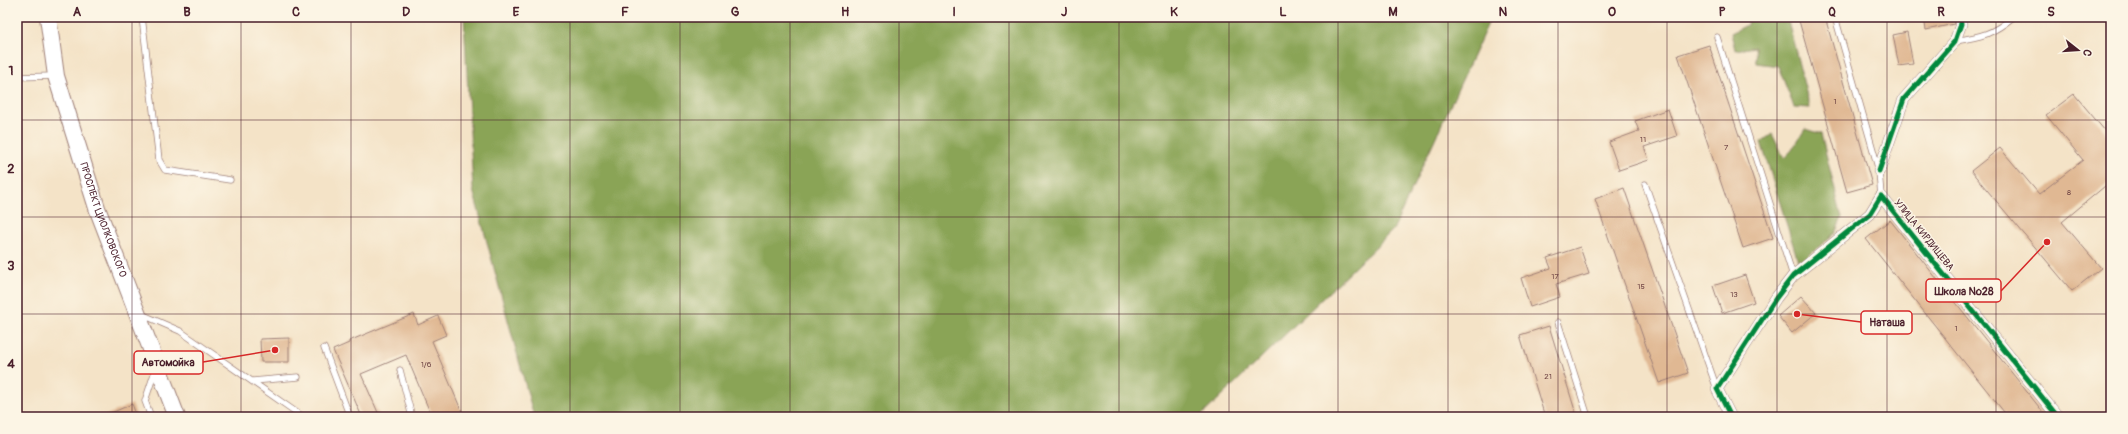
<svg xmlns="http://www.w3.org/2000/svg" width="2128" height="434" viewBox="0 0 2128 434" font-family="Pangolin,sans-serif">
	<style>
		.forest { fill: #8aa456; stroke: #6a6240 }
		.building { fill: #e0b893 }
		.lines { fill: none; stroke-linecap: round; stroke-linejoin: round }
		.lane-casing { stroke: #9f8179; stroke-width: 7 }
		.street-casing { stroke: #9f8179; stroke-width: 12 }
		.secondary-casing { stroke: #9f8179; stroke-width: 18 }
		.lane { stroke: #fff; stroke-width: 5.5 }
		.street { stroke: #fff; stroke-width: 11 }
		.secondary { stroke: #fff; stroke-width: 16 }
		.cycleway-casing { stroke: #fcf5e5; stroke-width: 8 }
		.cycleway { stroke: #00873e; stroke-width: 5 }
		.grid { fill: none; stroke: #4a1f2b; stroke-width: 1; stroke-opacity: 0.55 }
		.labels { text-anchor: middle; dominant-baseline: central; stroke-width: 3; stroke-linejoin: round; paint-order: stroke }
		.number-label { font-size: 8px; fill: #704545 }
		.street-label { font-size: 10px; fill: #4a1f2b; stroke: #fcf5e5 }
		.leader { fill: none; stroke: #d62828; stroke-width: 1.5 }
		.callout-dot { fill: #d62828; stroke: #fcf5e5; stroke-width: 1.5 }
		.callout { fill: #fcf5e5; stroke: #d62828; stroke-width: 1.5 }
		.callout-label { font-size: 11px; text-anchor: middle; font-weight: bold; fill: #4a1f2b }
		.neatline { fill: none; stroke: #4a1f2b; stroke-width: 1.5 }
		.grid-label { font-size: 13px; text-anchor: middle; font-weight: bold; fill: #4a1f2b }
	</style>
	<rect width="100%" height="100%" fill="#fcf5e5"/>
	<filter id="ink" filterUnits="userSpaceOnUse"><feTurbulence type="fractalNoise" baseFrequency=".025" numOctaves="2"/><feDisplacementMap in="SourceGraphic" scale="8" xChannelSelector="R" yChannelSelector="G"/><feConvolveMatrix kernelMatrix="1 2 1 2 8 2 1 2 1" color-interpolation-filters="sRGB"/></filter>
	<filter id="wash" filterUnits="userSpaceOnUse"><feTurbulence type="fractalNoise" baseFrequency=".012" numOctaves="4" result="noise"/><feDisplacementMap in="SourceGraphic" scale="16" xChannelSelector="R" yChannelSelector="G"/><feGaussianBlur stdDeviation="0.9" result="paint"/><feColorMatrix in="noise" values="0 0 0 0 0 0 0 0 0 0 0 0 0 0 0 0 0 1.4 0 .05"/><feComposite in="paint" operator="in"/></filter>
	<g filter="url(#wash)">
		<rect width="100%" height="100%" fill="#f4e3c7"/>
		<path class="forest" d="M464,17H1491L1393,230L1200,417H534L473,190Z
			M1748,17H1787L1810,108L1794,107L1778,66L1756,63L1755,47L1735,50L1731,33L1747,25Z
			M1805,129L1821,134L1842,218L1835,233L1799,264L1761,142L1772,134L1784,158L1792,150Z"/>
		<g id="blocks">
			<path class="building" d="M1798,17H1825L1872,185L1847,192Z
				M1924,17H1952L1954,24L1926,30Z
				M1907,32L1913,64L1899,66L1893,35Z
				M1709,45L1773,238L1743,248L1678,55Z
				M2074,94L2111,138V181L2062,222L2101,268L2072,291L1971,171L2000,148L2039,194L2083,160L2046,115Z
				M1668,109L1677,136L1644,147L1649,160L1619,170L1609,142L1639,131L1635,121Z
				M1624,188L1688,373L1659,383L1595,199Z
				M1890,220L2047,417H2008L1866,239Z
				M1580,247L1589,274L1556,284L1560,297L1530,307L1521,278L1551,268L1547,258Z
				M1745,275L1754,302L1722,313L1713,286Z
				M1801,296L1816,313L1792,333L1778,316Z
				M414,314L418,325L438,316L446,335L432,341L464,417H432L406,355L361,374L380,417H362L333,350L349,343V341Z
				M1549,326L1577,417H1545L1520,335Z
				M289,338V362H261L260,339Z
				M132,404L137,417H102Z"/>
		</g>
	</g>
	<g filter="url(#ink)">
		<use href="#blocks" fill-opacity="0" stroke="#9f8179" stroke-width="1"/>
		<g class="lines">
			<g class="lane-casing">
				<path id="lane" d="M142,17L159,160L165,170L230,180
					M1835,17L1879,171L1881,196
					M1717,37L1793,276
					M1955,41C1981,37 1993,34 2013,17
					M17,77L54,76
					M1645,184L1717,389
					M141,314L180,331L303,417
					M1558,322L1588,417
					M324,348L350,417
					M400,370L412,417
					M253,381L298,377
					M151,417L145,401L155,371"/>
			</g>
			<g class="street-casing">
				<path id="street" d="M1879,171L1904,99L1955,41L1961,24L1959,17
					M1731,417L1717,389L1776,298L1793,276L1870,214L1881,196L2058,417"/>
			</g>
			<g class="secondary-casing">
				<g id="secondary">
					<path id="s1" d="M48,17L56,76L97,208L177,417"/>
				</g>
			</g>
			<use href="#lane" class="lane"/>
			<use href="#street" class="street"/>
			<use href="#secondary" class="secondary"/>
			<g class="cycleway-casing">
				<path id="cycleway" d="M1879,171L1904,99L1955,41L1961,24L1959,17
					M1731,417L1717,389L1776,298L1793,276L1870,214L1881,196L2058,417"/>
			</g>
			<use href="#cycleway" class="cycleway"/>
		</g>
	</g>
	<path class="grid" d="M132,17V417M241,17V417M351,17V417M461,17V417M570,17V417M680,17V417M790,17V417M899,17V417M1009,17V417M1119,17V417M1229,17V417M1338,17V417M1448,17V417M1558,17V417M1667,17V417M1777,17V417M1887,17V417M1996,17V417M17,120H2111M17,217H2111M17,314H2111"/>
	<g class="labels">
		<g class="number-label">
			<text x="1835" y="101">1</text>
			<text x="1643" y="139">11</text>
			<text x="1726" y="147">7</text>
			<text x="2069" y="192">8</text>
			<text x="1555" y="276">17</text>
			<text x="1641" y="286">15</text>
			<text x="1734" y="294">13</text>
			<text x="1956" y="328">1</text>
			<text x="426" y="364">1/6</text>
			<text x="1548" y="376">21</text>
		</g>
		<g class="street-label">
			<text stroke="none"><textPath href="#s1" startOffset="211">ПРОСПЕКТ ЦИОЛКОВСКОГО</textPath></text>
			<text transform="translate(1924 235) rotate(51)">УЛИЦА КИРДИЩЕВА</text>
		</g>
	</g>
	<path class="leader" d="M2047 242L2001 291M1797 314L1861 322M275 350L203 362"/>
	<g class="callout-dot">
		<circle cx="2047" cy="242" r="4"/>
		<circle cx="1797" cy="314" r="4"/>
		<circle cx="275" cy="350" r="4"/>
	</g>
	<g class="callout">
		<rect x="1926" y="279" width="75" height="23" rx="4"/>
		<rect x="1861" y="311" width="51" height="23" rx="4"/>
		<rect x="134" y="351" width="69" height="23" rx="4"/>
	</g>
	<g class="callout-label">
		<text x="1964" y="295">Школа №28</text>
		<text x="1887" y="326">Наташа</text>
		<text x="168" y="366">Автомойка</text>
	</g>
	<rect width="2128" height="434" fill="none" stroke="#fcf5e5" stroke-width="44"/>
	<g transform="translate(2078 50) rotate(107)" stroke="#fcf5e5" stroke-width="3" paint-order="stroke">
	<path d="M0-3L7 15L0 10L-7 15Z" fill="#4a1f2b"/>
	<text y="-6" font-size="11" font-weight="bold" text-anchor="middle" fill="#4a1f2b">С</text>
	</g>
	<rect x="22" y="22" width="2084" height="390" class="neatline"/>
	<g class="grid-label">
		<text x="77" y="16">A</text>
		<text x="187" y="16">B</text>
		<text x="296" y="16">C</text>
		<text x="406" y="16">D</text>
		<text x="516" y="16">E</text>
		<text x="625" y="16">F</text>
		<text x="735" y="16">G</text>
		<text x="845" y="16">H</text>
		<text x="954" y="16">I</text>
		<text x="1064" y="16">J</text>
		<text x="1174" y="16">K</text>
		<text x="1283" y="16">L</text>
		<text x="1393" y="16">M</text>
		<text x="1503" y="16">N</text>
		<text x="1612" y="16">O</text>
		<text x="1722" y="16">P</text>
		<text x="1832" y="16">Q</text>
		<text x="1941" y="16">R</text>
		<text x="2051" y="16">S</text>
		<text x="11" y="75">1</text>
		<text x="11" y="173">2</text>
		<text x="11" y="270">3</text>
		<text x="11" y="368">4</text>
	</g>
</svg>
